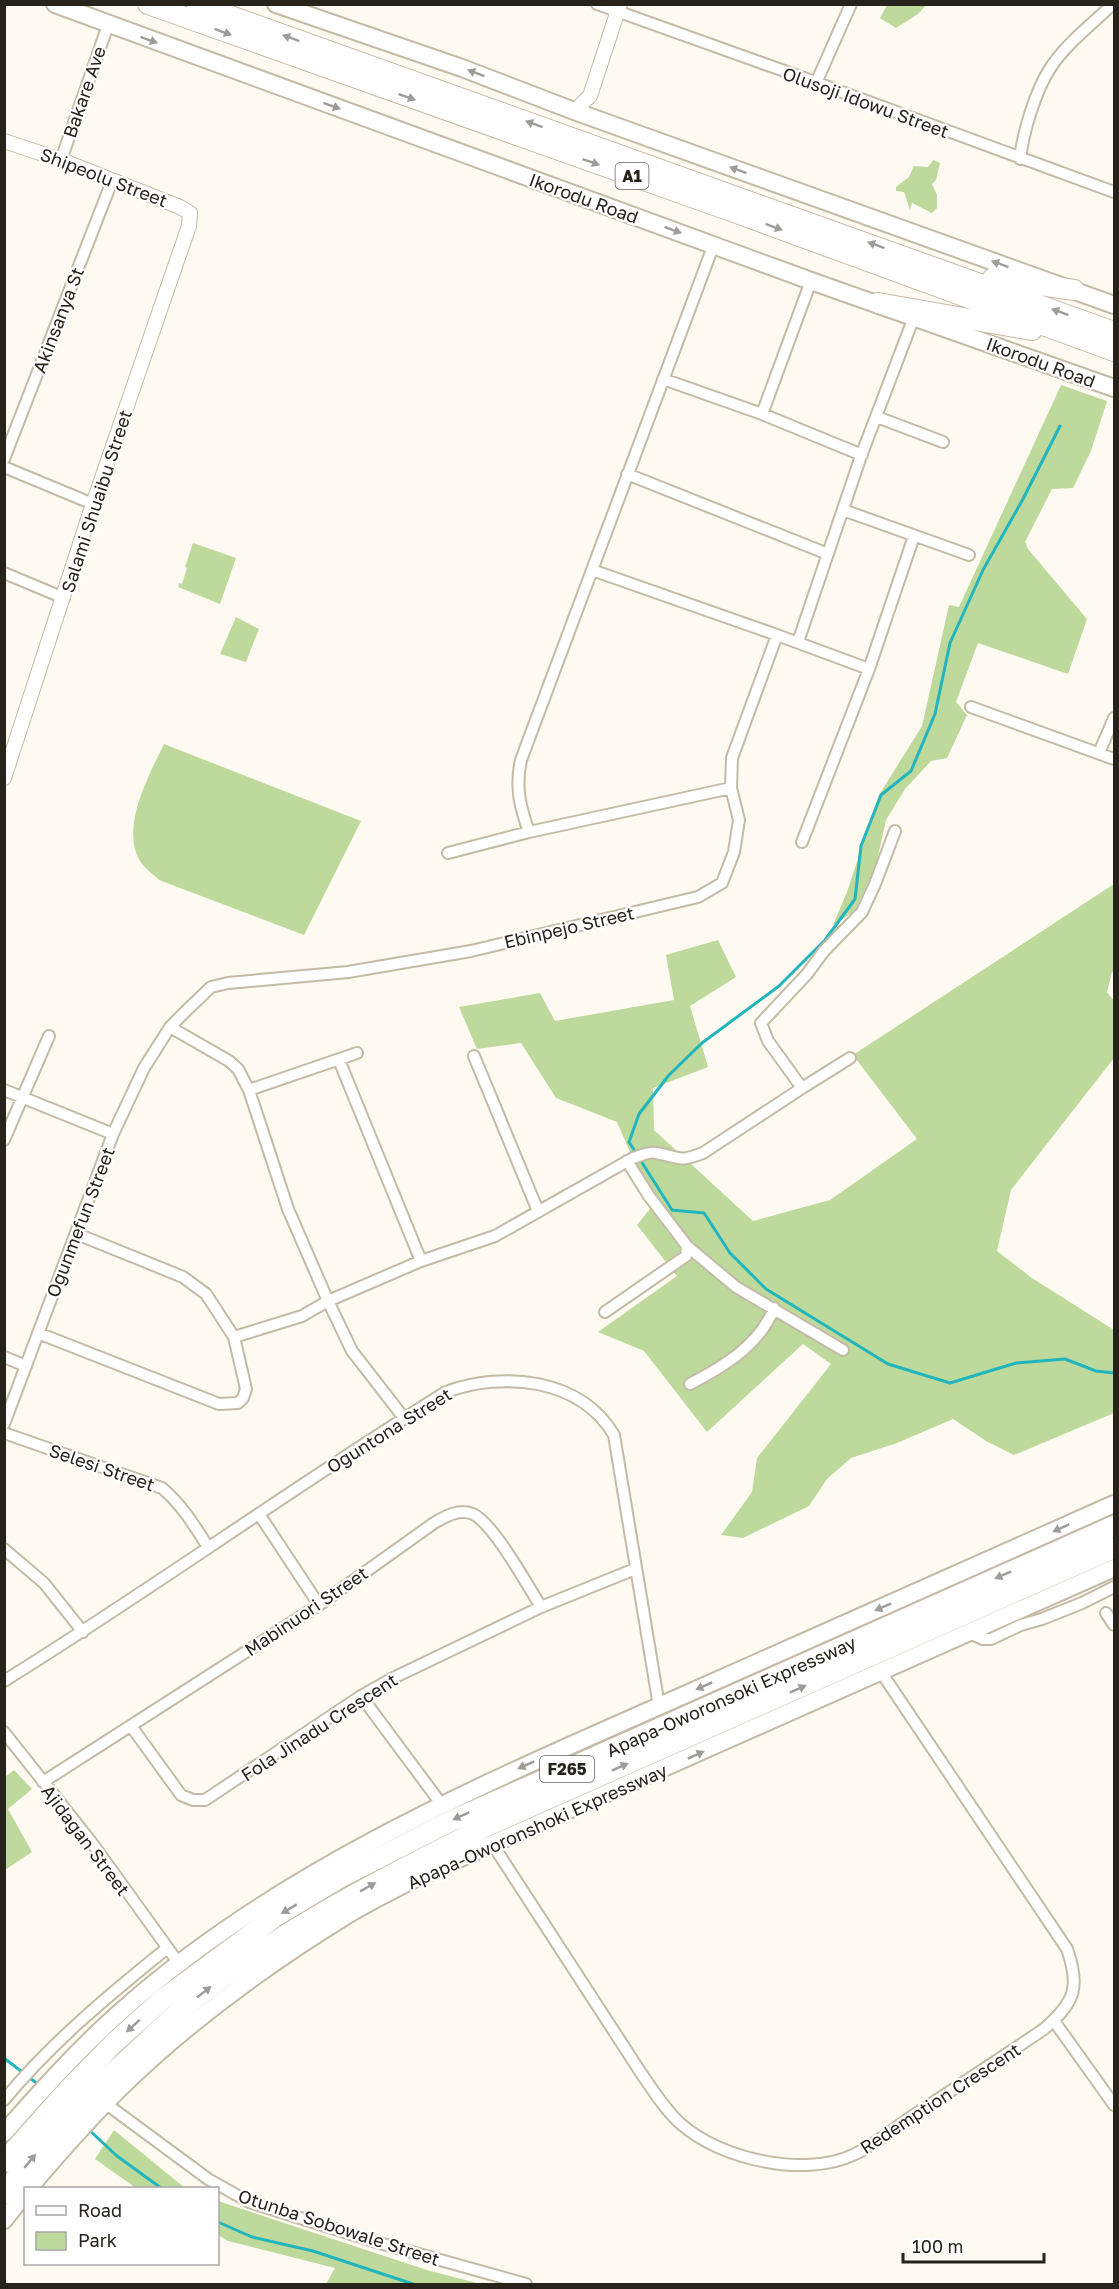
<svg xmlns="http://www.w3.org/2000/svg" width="1119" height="2289" viewBox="0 0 1119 2289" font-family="'Golos Text',sans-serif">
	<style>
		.green { fill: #bdd99b }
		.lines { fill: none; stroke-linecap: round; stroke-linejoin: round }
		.stream { stroke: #22b5bd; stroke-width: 3 }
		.minor-casing { stroke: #c4bba6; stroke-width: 14 }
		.tertiary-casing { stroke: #c4bba6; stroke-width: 16 }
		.primary-casing { stroke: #c4bba6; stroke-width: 20 }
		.motorway-casing { stroke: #c4bba6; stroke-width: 22 }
		.minor { stroke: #fff; stroke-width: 10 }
		.tertiary { stroke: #fff; stroke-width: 14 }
		.primary { stroke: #fff; stroke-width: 16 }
		.motorway { stroke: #fff; stroke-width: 20 }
		.oneway { fill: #9e9c98 }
		.labels { text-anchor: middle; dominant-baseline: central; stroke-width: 4.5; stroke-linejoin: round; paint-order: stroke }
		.shield { fill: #fff; stroke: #68655f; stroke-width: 1.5 }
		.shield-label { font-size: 16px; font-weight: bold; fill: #27231b }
		.street-label { font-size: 18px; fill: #27231b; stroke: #fff }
	</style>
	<rect width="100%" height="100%" fill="#fefaf1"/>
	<path class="green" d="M887,5V4L926,5L918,14L896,28L880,18Z
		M933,160L940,163L936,180L932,184L937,195V208L932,213L912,203L910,210L904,192L896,191V187L909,177L914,166L928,167Z
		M1061,385L1107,401L1091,451L1073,488L1052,489L1025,542L1028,549L1087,619L1068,674L978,643L956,702L967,715L947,758L931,761L905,789L886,820L876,865L855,911L833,925L847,892L879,795L922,726L949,605L959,607Z
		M193,543L236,558L220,604L178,587L179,583L182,584L187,568L185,567Z
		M236,617L259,629L246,662L220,654Z
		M164,744L361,821L304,935L159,880C154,875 147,870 142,864C118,831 149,775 164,744Z
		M1114,884V971L1112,972L1107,992L1114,1001V1058L1011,1190L997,1251L1032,1278L1114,1330V1413L1014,1455L986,1441L953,1419L897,1443L851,1458L827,1479L809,1506L743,1538L721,1535L752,1492L757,1458L831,1364L803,1344L707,1432L644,1351L598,1332L677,1276L637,1225L653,1205L617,1122L556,1098L521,1043L477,1049L459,1007L540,993L555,1021L674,1000L666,955L718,940L736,977L690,1006L708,1067L653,1088L654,1130L753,1221L830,1200L917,1139L853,1055Z
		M14,1770L32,1789L8,1809L32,1852L5,1870V1777Z
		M114,2130L185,2188H136L95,2159Z
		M218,2201L430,2271L481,2284H326L335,2268L228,2241L218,2235Z"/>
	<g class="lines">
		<path class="stream" d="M1060,426L1023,499L983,570L950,643L935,714L911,771L881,795L861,846L855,899L825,940L779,986L702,1043L669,1075L639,1114L629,1142L672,1210L704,1213L730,1253L766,1289L888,1364L950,1383L1016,1363L1065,1359L1096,1371L1114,1373
			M4,2058L39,2085
			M88,2129L117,2156L161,2188
			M218,2222L252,2237L313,2251L413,2284"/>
		<g class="minor-casing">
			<path id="minor" d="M597,4L804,78L1114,192
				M816,83L851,4
				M1020,159C1023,132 1036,89 1051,67C1067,43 1092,24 1113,4
				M61,160L108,25
				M663,379L762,414L862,455
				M762,414L811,281
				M877,417L943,442
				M4,459L112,181
				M4,467L93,504
				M627,474L828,554
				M843,510L969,555
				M592,570L777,635L869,669
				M4,573L64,598
				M798,642L861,456L914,317
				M971,707L1114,759
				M1099,753L1114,718
				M529,832C520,807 515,787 521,760L714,244
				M802,842L869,669L914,536
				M448,853L529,832L731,788
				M170,1027L229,1061L238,1069L249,1090L288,1209L328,1301L352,1351L404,1418
				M474,1056L538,1211
				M339,1060L421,1261
				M802,1088L850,1058
				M4,1090L113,1134
				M249,1090L357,1053
				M4,1140L49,1036
				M687,1246L736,1287L843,1350
				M605,1312L686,1256L687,1246L649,1196L627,1161
				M38,1333L219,1404L238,1403L243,1398L246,1389L234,1337L206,1294L183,1277L77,1234
				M234,1337L302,1316L328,1301L421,1261L495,1236L633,1158C640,1156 649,1151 656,1153C681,1157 677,1163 703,1153L802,1088L768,1041L761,1023L807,974L824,951L862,912L875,884L895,831
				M4,1357L26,1366
				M690,1384C723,1367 760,1345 774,1308
				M4,1424L113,1134L144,1068L170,1027L191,1006L211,987L228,983L348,972L471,951L698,897L722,883L734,852L739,820L731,788L732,758L777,635
				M4,1433L162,1488C182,1505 194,1525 208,1547
				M259,1514L319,1605
				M4,1549L44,1583L83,1632
				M1106,1613L1114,1625
				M969,1633L983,1639H991L1021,1625L1042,1619L1082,1603L1114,1587
				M4,1681C154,1588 296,1485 446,1392C503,1371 580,1378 614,1435L659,1706
				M361,1696L442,1805
				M131,1726L181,1795L193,1800H205L361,1696L391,1679L541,1607L635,1569
				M4,1732L92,1843L180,1965
				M43,1782L319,1605L434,1523C446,1516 460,1508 473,1514C493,1523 528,1586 541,1607
				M493,1845L641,2073C653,2090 665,2110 681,2124C720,2159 804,2178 853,2155C873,2146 892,2130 911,2117C955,2088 1000,2059 1044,2029C1074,2003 1081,1988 1067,1949L881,1672
				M1054,2021L1114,2105
				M4,2100C51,2043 109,1995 166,1949
				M105,2103L208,2179L249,2202L383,2244L526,2284"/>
		</g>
		<g class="tertiary-casing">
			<path id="tertiary" d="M574,111L590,96L620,4
				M4,141L61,160L180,207L190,213L189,226L93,504L4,778"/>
		</g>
		<g class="primary-casing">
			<path id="primary" d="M55,4L811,281L1114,388
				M276,4L462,68L574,111L1114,305
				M4,2133C43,2089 82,2045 126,2007C286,1866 490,1781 682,1696C826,1632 971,1568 1114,1504
				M29,2188C57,2155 86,2122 117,2091C185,2024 263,1967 344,1917C368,1902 394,1890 420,1876L1114,1568
				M4,2220L26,2192"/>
		</g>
		<g class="motorway-casing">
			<path id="motorway" d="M148,4L734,212L1114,351
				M197,4L1114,332
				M993,278L1074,290
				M878,303L1032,330
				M4,2162L68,2090L114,2043L163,1999L276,1916L343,1876L449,1822L1114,1526
				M4,2194C37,2148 77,2108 117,2069C145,2044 172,2016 202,1993C290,1925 389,1875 489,1825L1114,1548"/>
		</g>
		<use href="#minor" class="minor"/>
		<use href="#tertiary" class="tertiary"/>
		<use href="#primary" class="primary"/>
		<use href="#motorway" class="motorway"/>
	</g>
	<defs><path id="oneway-solid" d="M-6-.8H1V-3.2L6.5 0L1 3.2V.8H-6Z" transform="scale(1.5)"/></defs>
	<g class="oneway">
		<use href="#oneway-solid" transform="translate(223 32) rotate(20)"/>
		<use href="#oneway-solid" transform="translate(291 38) rotate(-160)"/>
		<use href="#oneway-solid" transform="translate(149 40) rotate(20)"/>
		<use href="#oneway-solid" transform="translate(476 73) rotate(-159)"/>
		<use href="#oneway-solid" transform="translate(407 97) rotate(19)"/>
		<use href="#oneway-solid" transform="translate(332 106) rotate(20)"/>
		<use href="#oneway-solid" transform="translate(534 124) rotate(-160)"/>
		<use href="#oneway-solid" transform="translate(591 162) rotate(19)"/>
		<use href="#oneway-solid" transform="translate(738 170) rotate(-160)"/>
		<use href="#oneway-solid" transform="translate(774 227) rotate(20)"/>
		<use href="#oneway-solid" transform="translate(673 230) rotate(20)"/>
		<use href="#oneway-solid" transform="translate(876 245) rotate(-160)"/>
		<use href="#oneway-solid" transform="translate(1000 264) rotate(-160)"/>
		<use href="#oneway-solid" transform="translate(1060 312) rotate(-160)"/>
		<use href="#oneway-solid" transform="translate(1061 1528) rotate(156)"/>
		<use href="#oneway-solid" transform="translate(1003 1575) rotate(156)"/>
		<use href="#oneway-solid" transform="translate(883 1607) rotate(156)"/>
		<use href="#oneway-solid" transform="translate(704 1686) rotate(156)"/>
		<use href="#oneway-solid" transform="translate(798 1689) rotate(-24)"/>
		<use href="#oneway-solid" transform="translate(696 1755) rotate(-24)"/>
		<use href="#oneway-solid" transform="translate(526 1765) rotate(156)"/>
		<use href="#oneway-solid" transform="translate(620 1767) rotate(-24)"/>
		<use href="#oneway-solid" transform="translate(461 1816) rotate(156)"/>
		<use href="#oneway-solid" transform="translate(368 1887) rotate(-29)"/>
		<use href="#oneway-solid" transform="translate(289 1909) rotate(149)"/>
		<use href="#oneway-solid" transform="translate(204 1992) rotate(-38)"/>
		<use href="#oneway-solid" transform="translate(133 2026) rotate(138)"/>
		<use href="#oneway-solid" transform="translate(30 2161) rotate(-51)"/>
	</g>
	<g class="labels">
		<g class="shield">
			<rect x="615.5" y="163" width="33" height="26" rx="4.5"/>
			<rect x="540" y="1756" width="54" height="26" rx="4.5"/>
		</g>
		<g class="shield-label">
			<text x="632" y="176">A1</text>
			<text x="567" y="1769">F265</text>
		</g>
		<g class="street-label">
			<text transform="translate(84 92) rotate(-71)">Bakare Ave</text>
			<text transform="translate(866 102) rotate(20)">Olusoji Idowu Street</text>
			<text transform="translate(104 177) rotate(21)">Shipeolu Street</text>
			<text transform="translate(584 198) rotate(20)">Ikorodu Road</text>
			<text transform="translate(58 320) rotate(-69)">Akinsanya St</text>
			<text transform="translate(1041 362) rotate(20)">Ikorodu Road</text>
			<text transform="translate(96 501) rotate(-72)">Salami Shuaibu Street</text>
			<text transform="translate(569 927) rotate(-13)">Ebinpejo Street</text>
			<text transform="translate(80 1222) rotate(-69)">Ogunmefun Street</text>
			<text transform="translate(389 1430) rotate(-32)">Oguntona Street</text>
			<text transform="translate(102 1467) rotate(19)">Selesi Street</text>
			<text transform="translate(306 1611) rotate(-34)">Mabinuori Street</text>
			<text transform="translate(731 1696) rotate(-24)">Apapa-Oworonsoki Expressway</text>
			<text transform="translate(319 1727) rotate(-33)">Fola Jinadu Crescent</text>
			<text transform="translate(537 1826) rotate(-24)">Apapa-Oworonshoki Expressway</text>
			<text transform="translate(86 1840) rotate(53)">Ajidagan Street</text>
			<text transform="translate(940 2098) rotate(-33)">Redemption Crescent</text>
			<text transform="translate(339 2227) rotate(18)">Otunba Sobowale Street</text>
		</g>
	</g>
	<rect width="1119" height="2289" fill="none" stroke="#27231b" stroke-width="12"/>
	<rect x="24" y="2187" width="195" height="78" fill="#ffffff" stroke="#a9a7a4" stroke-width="1.5"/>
	<rect x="36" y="2206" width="30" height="9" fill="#ffffff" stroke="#a9a7a4" stroke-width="1.5"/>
	<text x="78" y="2217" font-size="18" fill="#27231b">Road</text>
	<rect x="36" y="2232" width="30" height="18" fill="#bdd99b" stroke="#a9a7a4" stroke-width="1.5"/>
	<text x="78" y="2247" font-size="18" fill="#27231b">Park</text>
	<path d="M903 2253v9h141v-9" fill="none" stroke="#27231b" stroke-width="3"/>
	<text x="912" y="2253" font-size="18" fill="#27231b" stroke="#ffffff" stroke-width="4.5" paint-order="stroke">100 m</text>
</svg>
